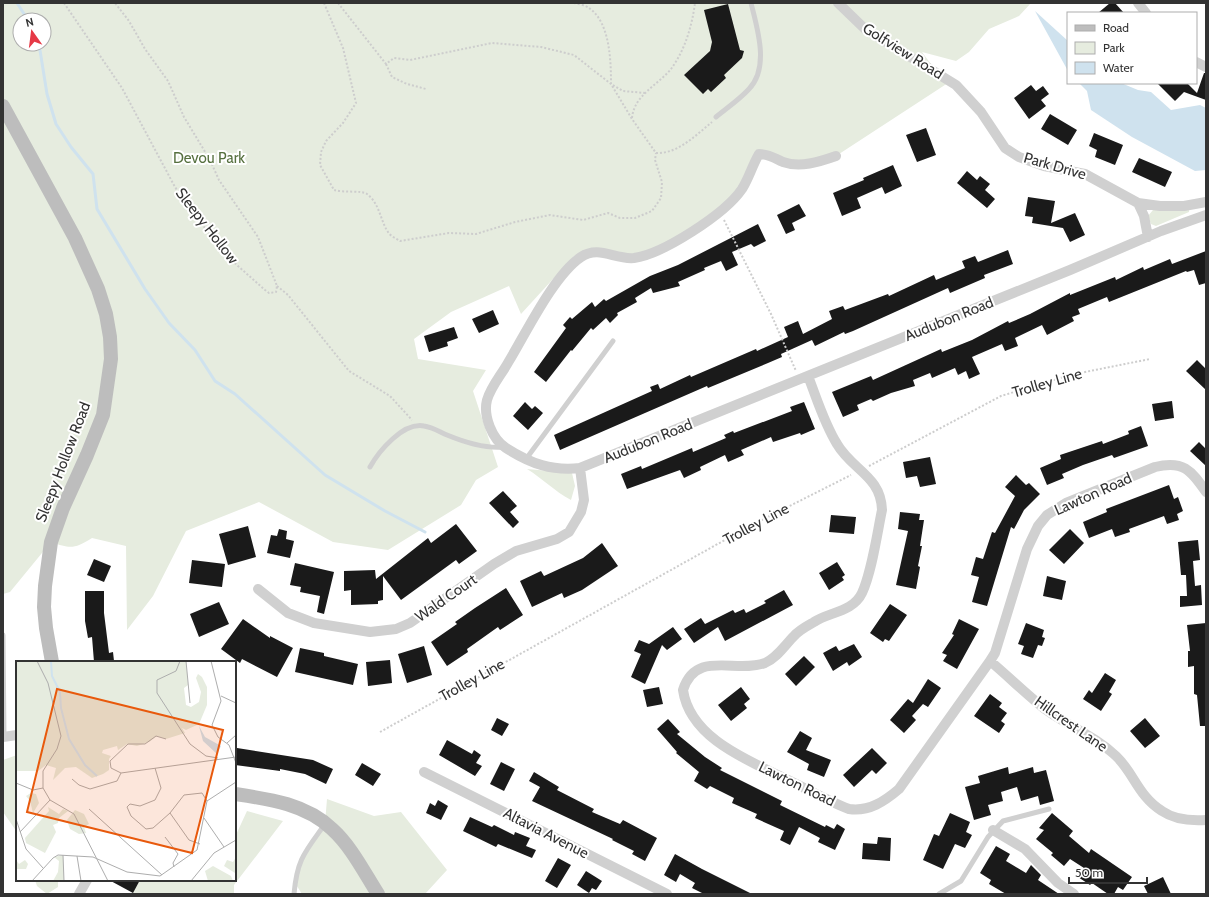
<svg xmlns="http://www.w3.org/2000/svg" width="1209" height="897" viewBox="0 0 1209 897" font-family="Cabin,sans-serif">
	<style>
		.green { fill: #e6ecdf; fill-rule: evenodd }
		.water { fill: #cfe2ee }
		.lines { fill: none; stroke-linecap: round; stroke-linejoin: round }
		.stream { stroke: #cfe2ee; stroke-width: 3 }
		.building { fill: #1a1a1a }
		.path { stroke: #cdcdcd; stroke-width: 2; stroke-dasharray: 2 2; stroke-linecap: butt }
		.service { stroke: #d0d0d0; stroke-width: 5 }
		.minor { stroke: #d0d0d0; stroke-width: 10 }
		.secondary { stroke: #bdbdbd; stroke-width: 14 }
		.labels { text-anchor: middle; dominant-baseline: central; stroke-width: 4; stroke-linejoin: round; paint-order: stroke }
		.street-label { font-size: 15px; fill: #333; stroke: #fff }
		.park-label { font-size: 15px; fill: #56703f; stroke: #fff }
		.inset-river { fill: none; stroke: #cfe2ee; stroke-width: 2 }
		.inset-road { fill: none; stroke: #adadad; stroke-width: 1 }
		.view { fill: #e8590c; fill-opacity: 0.15; stroke: #e8590c; stroke-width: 2 }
		.inset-edge { fill: none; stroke: #333; stroke-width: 2 }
	</style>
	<rect width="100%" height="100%" fill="#fff"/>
	<path class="green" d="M3,3H1031L1019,16L989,29L969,52L956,61L922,52L936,71L951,81L836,156L803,164L759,154L747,181L700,227L632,258L599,251L574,256L521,314L509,286L451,312L414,339L418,359L486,370L473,391L498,467L476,480L461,505L388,550L333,542L259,502L186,531L153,596L127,630L126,546L92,538C74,549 71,549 51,542L10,592L3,594ZM20,20H44V44H20Z
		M1153,210H1189V212L1156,226L1151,224L1148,216Z
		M527,469L572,473L575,486L571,500C554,491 542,478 527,469Z
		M17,755V832L3,812V760Z
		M327,799L374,816L401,812L447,870L425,894H302L295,883L298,867L325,823Z
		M247,811L283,821L234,885V894H132L140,880H235V837Z
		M35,880H58V887L47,894L37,886Z"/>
	<path class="water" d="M1035,11L1068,41V72V71Z
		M1079,83H1121L1138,90L1151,92L1171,110L1200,105L1206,108V170L1195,171L1132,137L1091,110L1087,91Z"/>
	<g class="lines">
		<path class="stream" d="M17,3L28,20
			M39,44L47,94L56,124L71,147L93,174L97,209L145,289L169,323L195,350L215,381L235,394L325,475L385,511L425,532"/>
	</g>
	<path class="building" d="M1110,3H1115L1124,13H1098Z
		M728,4L740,50L744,51L742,58L724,75L726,78L711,92L708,89L703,94L684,75L710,51L712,42L704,10Z
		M1204,73H1206V100L1184,92L1175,101L1157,83H1187L1197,93Z
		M1031,85L1036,91L1043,86L1049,94L1041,100L1046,106L1029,119L1014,98Z
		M1050,114L1077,130L1068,145L1041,129Z
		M926,128L936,155L917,162L906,135Z
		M1094,133L1123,145L1115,165L1095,157L1097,150L1089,146Z
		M1139,158L1172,172L1165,187L1132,172Z
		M893,165L902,186L885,194L882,187L857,198L861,208L842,216L833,193L864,180L863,178Z
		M967,171L977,180L980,176L990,184L985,190L995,199L987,208L957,183Z
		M1028,197L1055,201L1051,223L1075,213L1085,235L1070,242L1063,228L1032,223L1033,217L1025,216Z
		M799,204L806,216L792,223L795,230L786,234L777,215Z
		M758,224L766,241L754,247L751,244L732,252L738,265L726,271L721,261L704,268L705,270L678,282L680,286L653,293L651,288L635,298L637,302L617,313L618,315L610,323L606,318L593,330L591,328L572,351L571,350L546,382L534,372L566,328L563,325L570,317L572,319L592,302L595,307L604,299L606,301L650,276L678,265Z
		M1008,250L1013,264L984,275L985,278L950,293L948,288L853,331L845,334L844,332L815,346L812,340L781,354L782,357L768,363L708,388L707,386L560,450L554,435L652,391L650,387L658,384L660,389L690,375L691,377L756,349L757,351L788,337L784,327L798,321L803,334L832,319L829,311L843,306L845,310L888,294L889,296L934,275L936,280L965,268L962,261L975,256L978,262Z
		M1206,251V283L1199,285L1194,270L1187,272L1186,271L1109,302L1107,297L1078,309L1080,314L1072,317L1074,321L1047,335L1042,325L1015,338L1018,346L1005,351L1002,344L972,357L980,374L969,379L966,371L958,375L955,368L932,378L930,373L913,380L915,386L891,393L873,401L871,399L857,405L859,410L843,417L832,392L871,376L873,380L941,349L942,352L972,340L1008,321L1009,323L1030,314L1070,293V295L1115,277L1116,280L1143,267L1144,270L1170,259L1172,264Z
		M493,310L499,324L479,333L472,319Z
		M454,327L458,338L447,342L448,346L429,352L424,336Z
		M1197,360L1206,369V390L1186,371Z
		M1172,401L1174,418L1155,421L1152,404Z
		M525,402L532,409L535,406L543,413L528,430L513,416Z
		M804,402L815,429L801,435L800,433L773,442L771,437L741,450L744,455L728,462L725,455L700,467L701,470L684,478L680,470L627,489L621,474L641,466L642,469L692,448L693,452L726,438L724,435L733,431L734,433L792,411L790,407Z
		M1141,426L1148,446L1114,458L1112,455L1083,465L1062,474L1064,478L1047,485L1040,468L1061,459L1060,455L1102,441L1103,444L1129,434L1128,431Z
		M1199,442L1206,449V466L1190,451Z
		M930,457L936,484L920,487L917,476L906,478L903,462Z
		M1016,475L1026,485L1029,483L1040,494L1024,510L1014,529L1011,527L987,606L972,602L979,577L971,575L976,557L983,559L992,532L995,533L1015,496L1005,487Z
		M1169,485L1174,499L1178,497L1183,511L1177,514L1179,520L1167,524L1164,516L1129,529L1130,532L1115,537L1112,529L1089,538L1083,522L1107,512L1106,509Z
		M503,491L517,506L510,512L519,522L513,528L489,503Z
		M900,512L920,514L919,520H924L920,546H922L918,566L920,567L916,589L896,585L908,531L898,529Z
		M831,515L856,517L854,534L829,532Z
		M456,524L477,551L459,564L456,560L401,600L383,576V600L378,601V604L351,605V590L344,591V571L375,570L376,579L428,538L431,543Z
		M248,526L256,557L228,565L219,534Z
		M279,529L287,531L286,539L294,541L290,558L267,553L271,535L277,536Z
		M1070,529L1084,543L1064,564L1049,550Z
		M1198,540L1200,560L1193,561L1195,586L1201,585L1202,605L1180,607V596H1187L1186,575H1181L1178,542Z
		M602,543L618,566L582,590L564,598L562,593L532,607L520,581L541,571L544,576L583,558Z
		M94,559L111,566L104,582L87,575Z
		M192,560L225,564L222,587L189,583Z
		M837,562L845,575L842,577L844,580L829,590L819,573Z
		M295,563L334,572L324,614L317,612L320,596L300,592L301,587L290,585Z
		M1047,576L1066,581L1062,600L1043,596Z
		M506,588L523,615L500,630L498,627L467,649L468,652L447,666L431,642L457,624L455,622L475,608Z
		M784,590L793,605L725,641L718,627L694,643L684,629L701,618L705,624L733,610L735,613L744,609L746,613L766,603L764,601Z
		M85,591H104V613L109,653L113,652L114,661L94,662L92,637L88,638L85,621Z
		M219,602L229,624L199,637L190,614Z
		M890,604L907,615L889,641L885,639L883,642L870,633Z
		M243,619L270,638V636L293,648L277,677L242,659L240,663L221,649Z
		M959,619L979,629L957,669L943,661L947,655L942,653L954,635L952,634Z
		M1026,623L1044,630L1042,637L1045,638L1042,646L1038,645L1033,658L1021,654L1024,646L1018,644Z
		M1206,623V726H1200L1197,695L1194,694V666L1188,667V651H1190L1187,625Z
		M673,627L682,639L667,650L662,645L645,684L631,677L641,654L634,651L639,640L649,644Z
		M854,644L862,657L849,666L847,662L833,671L823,653L836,646L839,651Z
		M424,646L432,675L407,683L398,654Z
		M300,648L324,653V656L358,664L353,685L295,672Z
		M804,656L815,667L796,686L785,674Z
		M390,660L392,683L368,686L366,662Z
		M1105,673L1116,680L1109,692L1112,694L1101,711L1083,699L1089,690L1092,693Z
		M928,679L941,688L928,707L923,704L912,716L916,720L904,733L890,720L908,699L913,703Z
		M659,687L663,704L647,707L643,690Z
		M741,687L750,699L744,704L747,708L731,721L718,705Z
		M990,694L1002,703L999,707L1007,713L1001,721L1005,724L999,733L974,716Z
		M497,718L509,724L502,736L491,730Z
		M1145,718L1160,736L1145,748L1130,731Z
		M668,719L680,732L677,734L705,757L722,768L720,770L782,801L780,805L825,827L826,825L834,829L837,824L845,829L835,850L818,842L820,838L799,827L790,845L780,840L784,831L755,818L757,814L732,803L734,798L710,786L707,789L694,781L699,772L676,753L677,752L657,729Z
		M800,731L812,738L806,750L831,760L824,777L807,770L809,764L787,752Z
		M447,740L472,754L474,750L481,755L476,763L482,766L475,776L439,755Z
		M237,748L313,760L333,769L326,784L305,774L280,769V771L235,765Z
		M872,748L887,763L876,774L872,770L854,787L843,775Z
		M501,762L515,769L504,791L490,784Z
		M362,763L381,774L373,786L355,775Z
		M1008,767L1009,774L1033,767L1034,773L1046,770L1054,801L1040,805L1038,796L1021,801L1017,787L1001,792L1003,801L988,805L991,815L974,820L965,787L980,783L978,776Z
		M534,772L559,787L557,790L594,809L592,812L620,824L623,820L657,838L645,861L632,854L634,851L612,840L613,839L532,801L540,787L529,781Z
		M438,800L448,806L441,820L426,813L430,803L435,806Z
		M950,813L970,822L966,832L972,835L965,848L955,844L943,869L923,860L934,834L939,836Z
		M1052,813L1073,831L1069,836L1089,853L1091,849L1132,877L1123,890L1118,887L1114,894H1108L1092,883L1090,885L1078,877L1084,868L1070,859L1064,866L1051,855L1053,853L1036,839L1044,830L1039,828Z
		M470,817L492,827L494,825L514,835L515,832L530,838L526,846L536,850L532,858L498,844L496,847L463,831Z
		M878,837L891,838L890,861L862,859L863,843L877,844Z
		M996,846L1010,854L1006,861L1026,873L1031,865L1041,875L1038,880L1059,894H1006L989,884L991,880L980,873Z
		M675,854L702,869L752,894H704L692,888L695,883L680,874L676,882L664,875Z
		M558,858L571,865L557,888L545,881Z
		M586,871L602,881L596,890L592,888L589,893L577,885Z
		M1163,877L1171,894H1148L1144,886Z
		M109,880H140L133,893Z"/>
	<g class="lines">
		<path class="path" d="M64,3L122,88L175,187L189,208L229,258L265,290L269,293L276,292L277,286L258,237L219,180L210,160L184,117L168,81L145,49L129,21L115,3
			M324,3L343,48L356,103L343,123L326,141L321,152L320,165L334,190C344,193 361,190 367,194C380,204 380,220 388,232C390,236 397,239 400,241L449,233L476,234L515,222L550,215L583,220L608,213L620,218H635L652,211L661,198L662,182L655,160L656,153
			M338,3L386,64L394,58L410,60L492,43L541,47L574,55L611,84L632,119L656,153C678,154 696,135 712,122
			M574,3C578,4 585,5 589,8C610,22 611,61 611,84L623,91L645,93
			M386,64L392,77L407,84L426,89
			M632,118C634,95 658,85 671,69C685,50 692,26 695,3
			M724,220L771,314L796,371
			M277,286L288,295L349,371L390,396L412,420
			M869,466L1001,396L1070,375L1150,359
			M380,732L750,526L851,475"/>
		<path class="service" d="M716,117C727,108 740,99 749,89C770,67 757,28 751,3
			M526,459L613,341
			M370,467C379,451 403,422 424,426C432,427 440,432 447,435C464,442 485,449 504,447
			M3,635L4,737
			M294,894C297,859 305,852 325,824
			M939,894L961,881L988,837L1003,821L1049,809"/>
		<path class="minor" d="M838,3L865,29L956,85L981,112L1005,148L1019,157L1044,166L1085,174L1138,203L1160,206H1184L1206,202
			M1138,3L1146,13
			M1196,62L1206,67
			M836,156C819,162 800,168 783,162C774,158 769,154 759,154C752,166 749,178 742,189C725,214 663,254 634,258C615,260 599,245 581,257C554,275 526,333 509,361C502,374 491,386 487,400C483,416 492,439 506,448C531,464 552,471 580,468L1070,270L1161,231L1206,215
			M1138,203L1144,216L1148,237
			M808,376C817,399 824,423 837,444C852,470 881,476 882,510C877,534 872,571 862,593C853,612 829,612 814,622C807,626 799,630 794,636C785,645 777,658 765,663C736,674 696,649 683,690C690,739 750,761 788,780C809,790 828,801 849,809C869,812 885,801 899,789L990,661L995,653L1027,549L1038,526L1047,515L1066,503L1155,467C1183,460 1191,470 1206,492
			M258,589L288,613L314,623L370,632L396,629L410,623L494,564L516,551L557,539L569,532L581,512L584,500L580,468
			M990,661C1009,677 1026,694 1045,709C1068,726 1095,736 1116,756C1134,773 1138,796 1162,811C1175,820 1191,821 1206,820
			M3,737L17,735
			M424,772L667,894
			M993,830L1025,849L1058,883L1074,894
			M79,894L87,880"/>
		<path class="secondary" d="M3,106L75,238L98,289L106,314L110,337L111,359L103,415L87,455L63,508L51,542L45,586L44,607L46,628L52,662
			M235,794C269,799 306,804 332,829C351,846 364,872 378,894"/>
	</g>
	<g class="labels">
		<g class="street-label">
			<text transform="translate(903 51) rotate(32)">Golfview Road</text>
			<text transform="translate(1055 166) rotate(16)">Park Drive</text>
			<text transform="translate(207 226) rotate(52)">Sleepy Hollow</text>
			<text transform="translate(949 319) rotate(-22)">Audubon Road</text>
			<text transform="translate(1047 383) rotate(-16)">Trolley Line</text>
			<text transform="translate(648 441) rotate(-22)">Audubon Road</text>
			<text transform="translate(63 462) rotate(-69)">Sleepy Hollow Road</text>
			<text transform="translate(1093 494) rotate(-24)">Lawton Road</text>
			<text transform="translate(756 524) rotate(-28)">Trolley Line</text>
			<text transform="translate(446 598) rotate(-35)">Wald Court</text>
			<text transform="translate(472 680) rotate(-29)">Trolley Line</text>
			<text transform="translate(1071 724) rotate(35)">Hillcrest Lane</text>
			<text transform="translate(797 784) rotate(26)">Lawton Road</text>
			<text transform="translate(546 833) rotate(27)">Altavia Avenue</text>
		</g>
		<g class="park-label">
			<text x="209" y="158">Devou Park</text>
		</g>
	</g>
	<g transform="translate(16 661)">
		<rect width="220" height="220" fill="#fff"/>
		<path d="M0,0H170L172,24L168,27L170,44L175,46L183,41L185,31L180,17L182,13L186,16L191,26V44L183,63L170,69L166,67L169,72L150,78L141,75L133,81L121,85L111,83L102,89L101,85L87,89L86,92L95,95L93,98V109L87,113L76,117L60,106L49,107L37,119L40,107L30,104L22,110H0ZM15,132L20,133L23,142L17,152L14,140L10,135ZM32,146L43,153L47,148L52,150L43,157L42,162L37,164L40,171L29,192L10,182L9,177L33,150ZM59,149L68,153L73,163L68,166L70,172L63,173L54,168L51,159ZM47,194L48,220H37L42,211L43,200L38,196ZM220,196V211L219,212L208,205L211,199L217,201ZM0,199L3,203L9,199L12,203L10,208H0ZM197,205L215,215L217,220H192L189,210Z" fill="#e6ecdf"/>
		<path d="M183,65L189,76L205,85L201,93L187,80Z" fill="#cfe2ee"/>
		<path class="inset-river" d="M35,0L36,15L44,31L45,47L53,78L69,104L81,115"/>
		<path class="inset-road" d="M21,0L32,22L45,75L41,88L27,110V127L34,139L58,153L92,220M164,0L160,10L141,19V32L174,83L190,95L202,97M170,0L174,42M195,0L205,40L196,64L202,76L213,84L220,102M205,35L220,42M150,78L140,75L129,83H112L94,100L95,107L105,112L220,96M211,82L220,74M139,107L145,127L139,139L124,145L114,143L111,146L115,155L130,168L137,167L154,152L168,134L186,132L191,140M56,118L63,124L74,128L101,120L105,112M0,122L17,129L27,127M73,148L146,214M154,152L173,179L184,183M188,157L208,186M0,158L10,188L27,207M4,171L34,139M149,176L162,193L157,202L158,206M47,194L48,220M61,195L65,220M16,220L37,197L42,194L77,196L111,211L144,215L181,189L191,140L220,121M175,220L198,192L220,179"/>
		<path class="view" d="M41,28L207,69L176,192L11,151Z"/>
		<rect width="220" height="220" class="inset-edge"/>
	</g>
	<rect width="1209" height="897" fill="none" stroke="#333333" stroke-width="8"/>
	<rect x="1067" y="12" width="130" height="72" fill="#ffffff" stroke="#adadad"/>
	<rect x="1075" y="25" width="20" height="6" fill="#bdbdbd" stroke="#adadad"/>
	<text x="1103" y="32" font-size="12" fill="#333333">Road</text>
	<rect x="1075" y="42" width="20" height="12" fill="#e6ecdf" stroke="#adadad"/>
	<text x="1103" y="52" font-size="12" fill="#333333">Park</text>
	<rect x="1075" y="62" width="20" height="12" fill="#cfe2ee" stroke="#adadad"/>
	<text x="1103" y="72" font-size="12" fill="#333333">Water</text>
	<g transform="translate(32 32) rotate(346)"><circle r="19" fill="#ffffff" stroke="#adadad"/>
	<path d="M0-3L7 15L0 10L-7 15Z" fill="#e63946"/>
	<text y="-6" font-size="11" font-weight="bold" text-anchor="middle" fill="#333333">N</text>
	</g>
	<path d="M1069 877v6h78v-6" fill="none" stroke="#333333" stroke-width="2"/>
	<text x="1075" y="877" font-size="12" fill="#333333" stroke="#ffffff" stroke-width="3" paint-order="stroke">50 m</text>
</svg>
